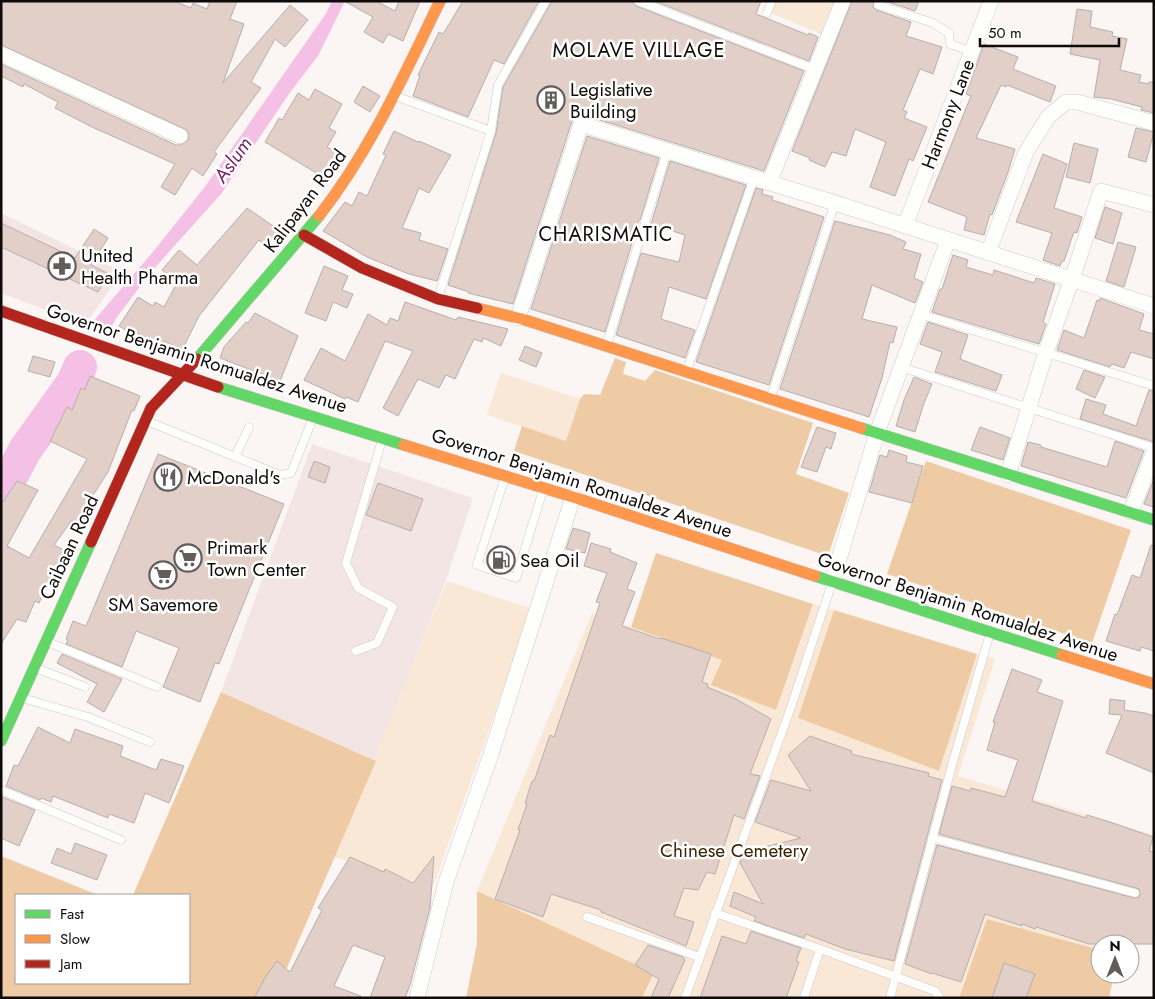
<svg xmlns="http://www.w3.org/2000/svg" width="1155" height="999" viewBox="0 0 1155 999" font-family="Jost,sans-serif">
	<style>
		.built { fill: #f3e5e4 }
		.green { fill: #fae8d6 }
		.forest { fill: #eecba5 }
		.water { fill: #f5c0e6 }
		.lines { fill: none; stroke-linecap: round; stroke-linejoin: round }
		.river { stroke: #f5c0e6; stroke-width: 34 }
		.building { fill: #e2d0c8; stroke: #b4afae }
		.lane-casing { stroke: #cfcac9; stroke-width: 9 }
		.street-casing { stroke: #cfcac9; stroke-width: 16 }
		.fast-casing { stroke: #cfcac9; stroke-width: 12 }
		.slow-casing { stroke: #cfcac9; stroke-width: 12 }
		.jam-casing { stroke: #cfcac9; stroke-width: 12 }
		.lane { stroke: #fefefd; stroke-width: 8 }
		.street { stroke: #fefefd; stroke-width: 15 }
		.fast { stroke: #63d668; stroke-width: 11 }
		.slow { stroke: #ff974d; stroke-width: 11 }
		.jam { stroke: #b3261e; stroke-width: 11 }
		.labels { text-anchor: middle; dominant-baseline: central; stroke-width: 5; stroke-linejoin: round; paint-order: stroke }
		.poi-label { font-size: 19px; fill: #100b0b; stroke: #fff; text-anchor: start }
		.street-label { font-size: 19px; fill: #100b0b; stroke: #fff }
		.park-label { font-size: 19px; fill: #3b2405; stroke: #fff }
		.neighbourhood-label { font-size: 20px; letter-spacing: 1px; fill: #100b0b; stroke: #fff }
		.water-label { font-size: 20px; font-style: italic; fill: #7a2769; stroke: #fff }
	</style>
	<rect width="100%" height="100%" fill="#fbf5f4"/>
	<path class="built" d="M1,213L122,272L85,325L1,293Z
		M312,444L473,498L446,580L376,761L221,692Z"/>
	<path class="green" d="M770,1H837L823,35L766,11Z
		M501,373L580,399L566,441L487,415Z
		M447,581L532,609L433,887L334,857Z
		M813,604L834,610L799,718L939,771L977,654L995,659L958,776L1154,835V857L1121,944H1100V950L987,919L959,998H642L654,974L477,891L592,613L722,660L776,710Z"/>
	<path class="forest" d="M615,358L626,362L623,374L645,381L655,370L813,423L796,474L849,493L828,556L514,451L522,426L566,441L580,399L584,394L600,395Z
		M926,461L1131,530L1092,643L887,574Z
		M656,553L813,604L776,710L711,685L722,660L631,627Z
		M834,610L977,654L939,771L798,718Z
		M221,692L376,761L274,998H1V856L98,895H16V983H189V895H133Z
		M477,891L654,973L642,998H466L477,943Z
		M987,919L1100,950V974H1114L1109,998H959Z"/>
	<path class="water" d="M332,1H345L318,56L291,91L221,194L151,272L117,317L107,335L90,331V325L152,253L204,188L325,15Z"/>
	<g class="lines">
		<path class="river" d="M1,495L25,450L73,383L80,367"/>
	</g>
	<path class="building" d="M1,1H174L191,8L193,3L207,9L210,1H237L230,19L244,24L223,83L290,5L308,20L285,47L275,39L251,82L261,88L214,152L217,154L203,176L192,168L175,195L161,187L175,164L92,127L55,108L58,102L24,84L23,87L1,76V64L176,145H181L188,140L189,135L187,130L1,45Z
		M344,1H376L395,11L399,1H420L403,41L388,34L383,43L364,32L373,17Z
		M463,1H539L504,64L494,60L468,117L413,96L420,75H418L439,32L443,34Z
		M552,1H632L636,6L804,71L764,171L584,115L575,117L572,121L513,304L468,293L469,292L448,285L496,133L503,87Z
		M654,1H761L756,14L808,35L809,33L818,37L809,61Z
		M852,1H874L873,7L876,10L911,22L906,36L942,47L933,74L920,69L903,110L907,112L904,118L927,127L913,161L909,159L895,196L870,187L886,142L855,129L846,156L832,152L825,167L809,160L810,158L792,151Z
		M885,1H919L915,11Z
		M1077,9L1092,11L1090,27L1113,32L1112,36L1127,39L1120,70L1141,75L1139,82L1149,84V82H1154V113L1141,110L1142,107L1111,99L1094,97L1100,60L1070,54Z
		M984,44L1018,57L1013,69L1056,86L1050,102L1007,85L1006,87L1001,85L976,138L1015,149L1008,172L992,215L990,214L984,235L964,230L967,217L928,202L971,96L966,94Z
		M363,86L380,96L370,112L354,102Z
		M315,89L342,104L329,128L336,132L327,147L337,153L323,177L265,142L279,118L282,120L298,93L309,100Z
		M1136,128L1154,132L1146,162L1128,157Z
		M394,131L418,142L419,141L451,155L429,193L419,188L402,228L421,233L419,240L448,249L437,281L409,274L367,257L323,231L345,202L352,206L359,192L367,196L386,155L383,154Z
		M587,136L659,158L640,220H639L605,332L531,309Z
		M1074,143L1098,149L1090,183L1066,177Z
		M1043,154L1067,164L1054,208L1082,217L1077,233L1074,232L1064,261H1062L1060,266L1043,260L1052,233L1016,222Z
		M670,161L746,185L706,299L669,287L661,319L695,330L685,358L616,335L641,253L679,262L685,235L651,224Z
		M756,188L763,190L762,194L773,197L772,200L824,217L769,385L696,362Z
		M1105,207L1122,213L1113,244L1095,238Z
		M247,208L279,230L267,247L259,240L199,316L182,350L164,341L163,344L134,332L132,334L119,326L138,297L153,306L155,302L164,307L177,283L162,270L179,250L197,265Z
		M835,221L890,235L906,242L903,249L921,254L914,278L923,282L915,303L872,285L862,319L897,327L893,343L890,342L882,378L869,417L780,389Z
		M1,223L75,258L94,229L108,238L91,265L109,274L98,292L1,247Z
		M1118,242L1136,247L1124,287L1106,281Z
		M953,255L968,260L966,267L993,275L994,270L1034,283L1036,278L1055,284L1043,322L1046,324L1039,344L932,312L940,289H942Z
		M324,266L348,276L342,290L353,294L347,308L333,302L326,321L305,313Z
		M1100,298L1144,314L1139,330L1154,334V359L1131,352L1124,368L1112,364L1110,367L1057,350L1064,330L1084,338L1097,300L1100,301Z
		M405,302L456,320L458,317L508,329L501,346L483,338L482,342L474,339L455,379L446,375L439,388L418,379L398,416L383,408L413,351L385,341L358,402L346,397L345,399L304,380L321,348L345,361L368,314L387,325L390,318L398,321Z
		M255,313L298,336L280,381L220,358L224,347L246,322L248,323Z
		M928,322L968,335L960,359L1002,375L996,391L935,372L942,352L920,344Z
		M525,346L542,353L536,367L519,360Z
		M33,356L55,362L50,377L28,371Z
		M1084,370L1105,377L1095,398L1076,389Z
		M90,376L140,396L134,411L132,410L108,472L84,509L87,511L80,524L72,520L54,545L64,550L39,603L35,601L26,622L17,619L1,644V505L17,481L38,490L7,546L29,558L87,459L50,441L67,407L72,410L81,388L85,390Z
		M914,377L932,384L924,403L915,432L896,426L904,400Z
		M1149,390L1154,391V442L1080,419L1086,399L1106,405L1103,414L1136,426Z
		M817,427L836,433L831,449L826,447L817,472L801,467Z
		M980,427L1010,438L1003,460L971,450Z
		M1115,441L1144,451L1126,498L1021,466L1028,442L1041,445V447L1107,467Z
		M889,450L907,456L906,462L923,466L912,503L869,492L880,455L887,457Z
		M158,454L284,504L219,664L215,663L200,702L163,687L179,648L136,631L122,667L66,644L68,640L66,639L73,621L86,626Z
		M314,461L330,467L325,483L308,477Z
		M1154,479V507L1144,504Z
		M378,483L423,499L411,531L366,515Z
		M573,528L590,533L585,553L566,549Z
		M591,543L611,549L610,552L637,563L627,589L635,592L622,626L660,639L661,638L711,654L702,682L708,684L707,687L736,699L771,719L750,774L760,776L744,819L734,815L715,874L707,872L698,890L684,888L674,916L694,922L686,946L601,912V910L551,894L543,917L495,899L520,830H518L527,804L525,803L532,781H534L550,735L554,737L600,603L596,602L607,573L584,566Z
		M1151,545L1154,546V651L1141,647L1140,651L1106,641L1115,614L1117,615L1132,575L1140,578Z
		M62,654L122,679L104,712L87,702L97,684L57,663Z
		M1012,669L1042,680L1037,692L1063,701L1032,801L1086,818L1087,815L1110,822L1153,837L1149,851L1154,852V944H1089L1036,927L1035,929L1022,924V926L985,914L961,982L932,973V974L905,964L937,845L1134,898L1139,897L1140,894L1139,889L1136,888L939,834L952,786L970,791L971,788L1005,797L1018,760L987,750L995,722H993Z
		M1110,699L1125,701L1124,710L1145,713L1154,716V773L1106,753L1122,715L1109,714Z
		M38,727L70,743L75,729L123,746L120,756L156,770L161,759L184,766L169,803L145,793L134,823L109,814L108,818L53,796L51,802L41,798L40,800L6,786L14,765L18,766Z
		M810,736L852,751L851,754L929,773L928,776L942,780L894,961L845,949L806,934L804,938L754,921L756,917L730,906L734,892L763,904L740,863L744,852L801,838L755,822L771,780L811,791L788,755Z
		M2,797L35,810L19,846L1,838Z
		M75,843L107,855L97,880L51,863L57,848L71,854Z
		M434,856L430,908L410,985L405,998H370L385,957L353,945L334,986L361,996V998H254L266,976L277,961L290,972L322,910L318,908L350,857L384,872L385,869L413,883Z
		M751,931L801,948L796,961L799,962L786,998H700L722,936L746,944Z
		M648,945L683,957L685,960L668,998H651L659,979L635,965Z
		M1004,963L1035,974L1026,998H992Z"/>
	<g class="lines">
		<g class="lane-casing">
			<path id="lane" d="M638,1L814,69
				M878,5L933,23L949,33L950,44L972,52
				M767,13L772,1
				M395,96L491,131
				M438,298L491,131L498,85L546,1
				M920,314L1154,386
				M47,325L55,309
				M607,344L667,152
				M901,367L1154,448
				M687,370L754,178
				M771,397L835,203
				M147,421L280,475L291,473L313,418
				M235,457L249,427
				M505,477L477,565L516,578L543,490
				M48,642L157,687
				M356,651L377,643L393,607L358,588L346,563L382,440
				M36,668L85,687
				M22,698L88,717L150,742
				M1,790L121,840
				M932,838L1135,893
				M715,913L820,949L935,991L940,998
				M587,917L699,957
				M685,998L790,710L832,583
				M804,998L820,949
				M890,998L952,765L990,633"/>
		</g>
		<g class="street-casing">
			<path id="street" d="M1,54L180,136
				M769,183L843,1
				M905,226L991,1
				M988,253L1026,152L1048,117L1066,102H1077L1154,123
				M518,318L581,124L835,203L1154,306
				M1008,475L1046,352L1072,279L1101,191L1154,205
				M1131,512L1154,452
				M832,582L877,433L948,240
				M417,998L446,882L490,757L573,497"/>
		</g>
		<g class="fast-casing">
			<path id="fast" d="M197,359L319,216
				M218,387L404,445
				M861,428L1154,520
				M815,576L1062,655
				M1,741L91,542"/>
		</g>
		<g class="slow-casing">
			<path id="slow" d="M319,216C371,149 403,77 440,1
				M477,308L522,319L861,428
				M404,445L573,497L815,576
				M1062,655L1154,684"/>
		</g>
		<g class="jam-casing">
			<path id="jam" d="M304,235L362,268L438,299L477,308
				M1,311L218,387
				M91,542L151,408L197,359"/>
		</g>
		<use href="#lane" class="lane"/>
		<use href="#street" class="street"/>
		<use href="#fast" class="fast"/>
		<use href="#slow" class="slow"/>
		<use href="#jam" class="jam"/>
	</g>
	<defs>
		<g id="building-ring" transform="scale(1.4375)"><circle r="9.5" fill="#fff" stroke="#625d5d" stroke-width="1.5"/><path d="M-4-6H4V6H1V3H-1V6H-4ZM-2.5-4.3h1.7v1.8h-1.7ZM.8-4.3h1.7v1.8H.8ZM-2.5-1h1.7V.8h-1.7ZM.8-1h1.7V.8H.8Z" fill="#625d5d"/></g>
		<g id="pharmacy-ring" transform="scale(1.4375)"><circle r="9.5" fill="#fff" stroke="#625d5d" stroke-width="1.5"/><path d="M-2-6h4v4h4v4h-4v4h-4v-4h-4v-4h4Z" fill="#625d5d"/></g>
		<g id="restaurant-ring" transform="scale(1.4375)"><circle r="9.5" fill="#fff" stroke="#625d5d" stroke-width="1.5"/><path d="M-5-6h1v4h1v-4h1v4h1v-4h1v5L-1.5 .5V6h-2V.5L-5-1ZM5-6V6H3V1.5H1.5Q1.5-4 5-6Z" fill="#625d5d"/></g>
		<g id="supermarket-ring" transform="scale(1.4375)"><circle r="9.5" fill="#fff" stroke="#625d5d" stroke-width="1.5"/><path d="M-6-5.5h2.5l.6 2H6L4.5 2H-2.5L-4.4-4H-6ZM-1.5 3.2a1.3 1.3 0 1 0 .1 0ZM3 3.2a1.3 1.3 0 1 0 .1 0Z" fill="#625d5d"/></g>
		<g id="fuel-ring" transform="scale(1.4375)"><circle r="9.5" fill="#fff" stroke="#625d5d" stroke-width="1.5"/><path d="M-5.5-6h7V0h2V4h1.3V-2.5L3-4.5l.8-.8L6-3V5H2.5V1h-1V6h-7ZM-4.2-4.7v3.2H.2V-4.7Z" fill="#625d5d"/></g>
	</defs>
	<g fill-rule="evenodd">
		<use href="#building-ring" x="551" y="100"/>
		<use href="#pharmacy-ring" x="62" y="266"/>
		<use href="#restaurant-ring" x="168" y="477"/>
		<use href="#supermarket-ring" x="188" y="558"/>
		<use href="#fuel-ring" x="501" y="560"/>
		<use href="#supermarket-ring" x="163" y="575"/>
	</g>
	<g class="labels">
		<g class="poi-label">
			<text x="570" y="89">Legislative<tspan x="570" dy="22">Building</tspan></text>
			<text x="81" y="255">United<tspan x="81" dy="22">Health Pharma</tspan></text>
			<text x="187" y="477">McDonald's</text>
			<text x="207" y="547">Primark<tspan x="207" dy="22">Town Center</tspan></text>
			<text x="520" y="560">Sea Oil</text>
			<text x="163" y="604" text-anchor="middle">SM Savemore</text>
		</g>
		<g class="street-label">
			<text transform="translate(948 114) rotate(-69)">Harmony Lane</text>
			<text transform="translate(305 201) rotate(-53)">Kalipayan Road</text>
			<text transform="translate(197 358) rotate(18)">Governor Benjamin Romualdez Avenue</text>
			<text transform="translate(582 483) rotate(18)">Governor Benjamin Romualdez Avenue</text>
			<text transform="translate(69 547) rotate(-65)">Caibaan Road</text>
			<text transform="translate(968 607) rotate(18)">Governor Benjamin Romualdez Avenue</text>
		</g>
		<g class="park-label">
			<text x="734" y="850">Chinese Cemetery</text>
		</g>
		<g class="neighbourhood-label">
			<text x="639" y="50">MOLAVE VILLAGE</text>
			<text x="606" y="234">CHARISMATIC</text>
		</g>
		<g class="water-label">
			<text transform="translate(233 160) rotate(-55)">Aslum</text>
		</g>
	</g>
	<rect width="1155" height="999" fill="none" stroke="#100b0b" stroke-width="5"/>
	<rect x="15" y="894" width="175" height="90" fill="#ffffff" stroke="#9f9d9d"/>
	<rect x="25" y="910" width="25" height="8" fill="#63d668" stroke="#9f9d9d"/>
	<text x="60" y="919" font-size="15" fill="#100b0b">Fast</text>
	<rect x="25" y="935" width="25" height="8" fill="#ff974d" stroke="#9f9d9d"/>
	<text x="60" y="944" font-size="15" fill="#100b0b">Slow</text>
	<rect x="25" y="960" width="25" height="8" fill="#b3261e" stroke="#9f9d9d"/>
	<text x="60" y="969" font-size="15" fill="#100b0b">Jam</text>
	<g transform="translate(1115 959)"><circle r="24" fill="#ffffff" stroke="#9f9d9d"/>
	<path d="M0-4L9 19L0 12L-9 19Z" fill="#625d5d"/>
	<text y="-8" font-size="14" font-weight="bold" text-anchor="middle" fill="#100b0b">N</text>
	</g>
	<path d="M980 38v8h139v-8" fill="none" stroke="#100b0b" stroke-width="2.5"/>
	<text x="988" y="38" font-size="15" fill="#100b0b" stroke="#ffffff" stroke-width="4" paint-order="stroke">50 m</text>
</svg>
